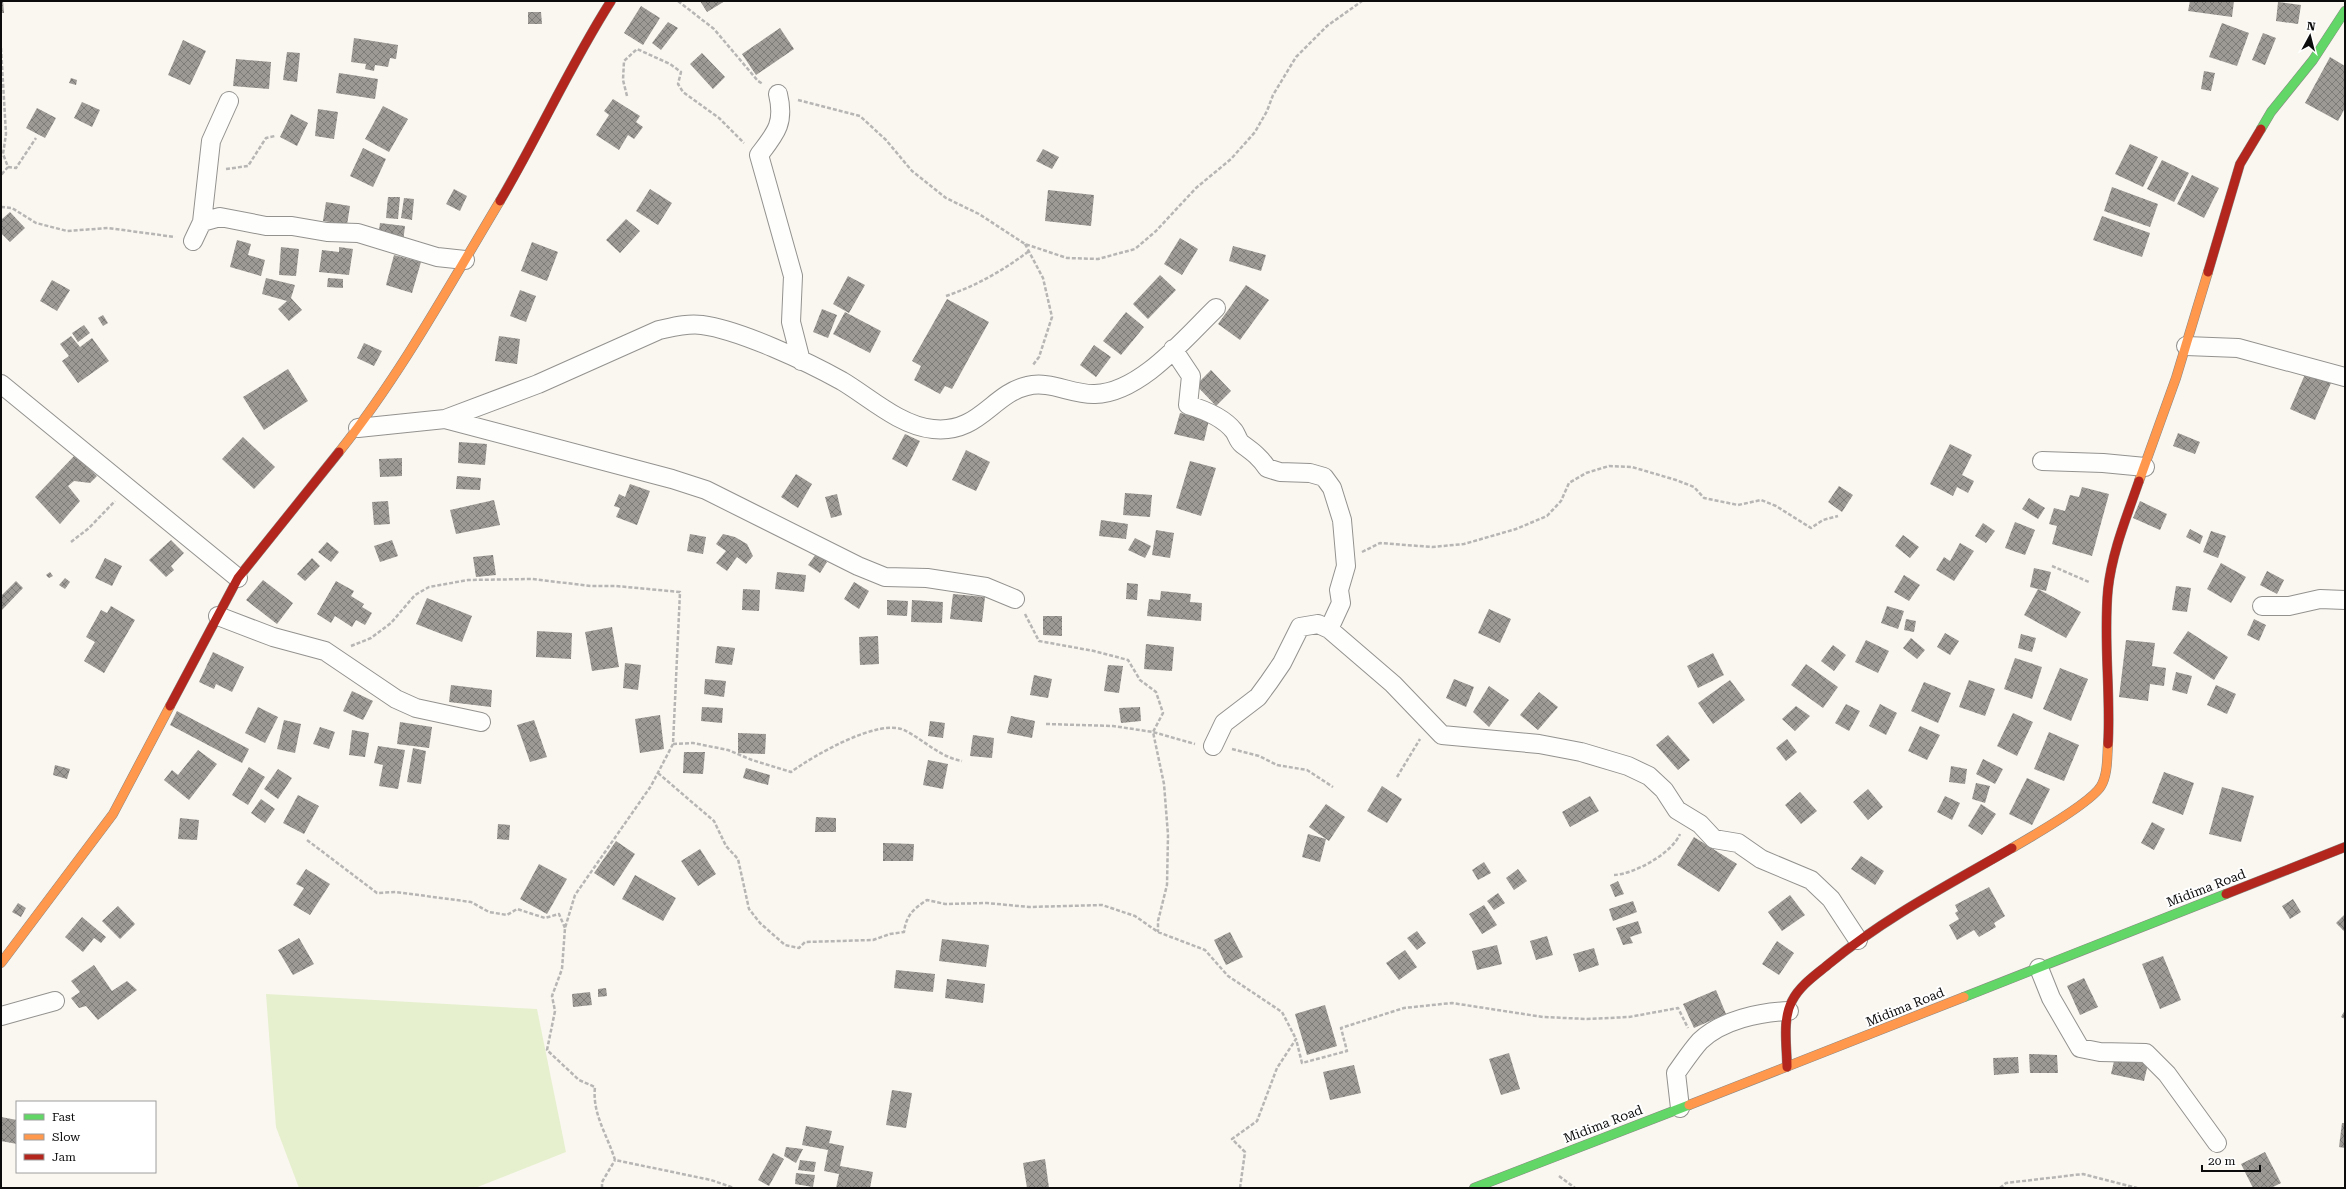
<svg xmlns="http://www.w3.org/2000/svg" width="2346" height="1189" viewBox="0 0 2346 1189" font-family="'Roboto Serif',serif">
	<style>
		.grass { fill: #e6f0ce }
		.building { fill: url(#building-cross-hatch) }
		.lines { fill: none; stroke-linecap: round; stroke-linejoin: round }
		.street-casing { stroke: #93928f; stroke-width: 20 }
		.fast-casing { stroke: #8a8885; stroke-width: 10 }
		.slow-casing { stroke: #8a8885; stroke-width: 10 }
		.jam-casing { stroke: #8a8885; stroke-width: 10 }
		.path { stroke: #b7b6b5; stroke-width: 2.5; stroke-dasharray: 4 2; stroke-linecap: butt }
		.street { stroke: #fefefd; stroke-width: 18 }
		.fast { stroke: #63d668; stroke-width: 9 }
		.slow { stroke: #ff974d; stroke-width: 9 }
		.jam { stroke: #b3261e; stroke-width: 9 }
		.labels { text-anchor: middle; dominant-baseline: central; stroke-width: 4; stroke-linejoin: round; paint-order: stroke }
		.street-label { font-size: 13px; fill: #0c0c0c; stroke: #fff }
	</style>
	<defs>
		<pattern id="building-cross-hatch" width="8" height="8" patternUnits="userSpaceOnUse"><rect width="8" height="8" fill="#9d9a96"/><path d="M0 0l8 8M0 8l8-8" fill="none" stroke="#7e7c79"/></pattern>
	</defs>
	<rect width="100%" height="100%" fill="#faf7f0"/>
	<path class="grass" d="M266,994L537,1009L566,1152L475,1188H299L276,1127Z"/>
	<path class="building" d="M1,1H3L4,13H1Z
		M700,1H725L707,12Z
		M2190,1H2234L2232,17L2188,11Z
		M2278,2L2301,5L2298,24L2276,21Z
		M641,6L660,18L643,45L624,33Z
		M528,12H541L542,24H528Z
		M668,22L678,28L661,50L652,43Z
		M2222,23L2249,33L2237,66L2209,57Z
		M780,28L794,49L756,75L742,54Z
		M2263,33L2276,38L2265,65L2252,60Z
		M354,38L398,45L396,59L390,58L388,67L375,65L374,71L365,69L366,64L351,62Z
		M183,40L206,51L190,85L168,75Z
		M287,52L300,53L297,82L283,80Z
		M702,53L725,77L713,89L690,64Z
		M2330,57L2345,66V108L2338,121L2305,103Z
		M236,59L271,62L269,89L233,86Z
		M2204,71L2215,73L2211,91L2201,89Z
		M339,73L378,79L375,99L336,93Z
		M71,78L77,80L76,85L69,83Z
		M613,99L640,116L636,122L643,127L634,139L628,135L619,150L596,135L609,115L604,111Z
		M82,102L100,110L92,127L74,118Z
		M383,106L408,119L389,152L365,139Z
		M37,108L56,118L45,138L26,128Z
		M318,109L338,112L334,139L315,136Z
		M291,114L308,123L297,146L280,137Z
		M2130,144L2158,157L2143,187L2115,174Z
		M363,148L386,159L373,187L350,176Z
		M1043,149L1059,157L1052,169L1036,161Z
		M2162,160L2189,173L2174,202L2147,189Z
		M2192,175L2219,188L2204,218L2177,204Z
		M2112,187L2158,204L2150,227L2104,211Z
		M454,189L467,196L460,211L446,204Z
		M650,189L672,203L658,225L636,211Z
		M1048,190L1094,195L1091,226L1045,221Z
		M388,197H400L398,219L386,218Z
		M404,198L414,199L412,220L401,218Z
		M326,202L350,206L347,225L323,221Z
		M10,212L25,228L10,242L1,233V220Z
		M2102,216L2150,233L2142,257L2093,240Z
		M626,219L640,231L620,253L606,240Z
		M380,223L405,226L403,242L378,238Z
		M1180,238L1198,249L1182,275L1164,264Z
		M237,240L251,244L248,255L265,260L261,276L230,267Z
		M532,242L558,252L547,281L521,271Z
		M1233,246L1266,255L1261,271L1229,261Z
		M281,247L299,249L296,276L279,275Z
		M339,247L353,249L349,275L319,272L322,250L339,252Z
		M394,255L421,262L412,293L386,285Z
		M1160,275L1176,290L1148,319L1133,304Z
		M848,276L865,285L849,313L833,304Z
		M266,278L295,285L291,298L302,310L289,321L278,309L287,301L262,294Z
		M328,278L343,279V288L327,287Z
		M52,280L70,290L57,311L40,301Z
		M1246,285L1269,300L1240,340L1218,324Z
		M520,290L536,296L526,322L510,316Z
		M947,299L989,322L952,389L945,386L940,394L914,380L921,366L912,361Z
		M822,309L837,315L828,338L813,332Z
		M845,312L881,331L870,353L833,334Z
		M1126,312L1144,327L1121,355L1103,341Z
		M103,315L108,323L103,326L98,318Z
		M84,325L90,333L78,342L72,333Z
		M71,336L80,347L92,338L109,361L78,383L62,361L69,356L60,344Z
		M499,336L520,339L517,364L495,361Z
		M364,343L382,351L374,366L357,358Z
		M1094,345L1111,357L1096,377L1080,365Z
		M288,369L308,401L264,430L243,397Z
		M1211,370L1231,391L1216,406L1196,385Z
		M2306,372L2331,383L2315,420L2290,409Z
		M1180,413L1209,420L1204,441L1174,434Z
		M2178,433L2200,442L2195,454L2173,446Z
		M905,434L920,441L907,467L892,459Z
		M243,437L275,467L254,489L222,459Z
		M459,442L487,444L485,465L458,463Z
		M1950,444L1972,455L1962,475L1974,481L1968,493L1957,487L1953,496L1930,484Z
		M966,450L990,462L976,491L952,480Z
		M75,455L97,476L90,483L74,481L68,486L80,501L60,524L35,497Z
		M402,458V476L380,477L379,459Z
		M1190,461L1216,468L1201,516L1176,508Z
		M796,474L812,484L798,508L781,497Z
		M457,476L481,478L480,490L456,489Z
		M630,484L650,491L637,525L616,517L620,508L614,506L619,494L625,497Z
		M1839,486L1853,495L1842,512L1828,502Z
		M2082,487L2109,494L2092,556L2052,544L2057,526L2049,524L2054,508L2065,511L2070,495L2079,497Z
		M1125,493L1152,495L1150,517L1123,515Z
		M837,494L842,515L831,518L825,497Z
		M2029,498L2045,508L2038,519L2022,509Z
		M494,500L500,525L456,534L450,510Z
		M388,501L390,524L374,525L372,502Z
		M2140,501L2167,514L2160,530L2133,518Z
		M1101,520L1128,524L1126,539L1099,536Z
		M2015,522L2035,530L2025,555L2005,548Z
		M1983,523L1995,531L1986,543L1975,536Z
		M2190,529L2203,536L2200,544L2186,537Z
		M1156,530L1174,533L1170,558L1152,555Z
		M2211,531L2226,536L2218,558L2203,552Z
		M690,534L706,537L703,554L687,551Z
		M723,534L735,537L747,544L753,556L746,564L737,557L727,571L716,563L726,551L716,544Z
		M1903,535L1919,547L1910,558L1895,546Z
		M1135,538L1151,546L1145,558L1128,550Z
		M171,540L184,553L171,566L174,570L166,577L149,560Z
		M392,540L398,556L380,562L374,546Z
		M327,542L339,552L331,562L318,552Z
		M1960,543L1974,551L1954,581L1936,570L1944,557L1950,561Z
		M816,554L827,562L820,573L808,565Z
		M493,555L496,575L476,577L473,557Z
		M105,558L122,566L112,586L95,578Z
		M312,558L320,566L305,581L297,574Z
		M2221,563L2246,577L2231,603L2207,589Z
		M2034,568L2051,572L2046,591L2030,587Z
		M2267,571L2284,580L2277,594L2260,585Z
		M50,572L53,576L49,578L46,575Z
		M777,572L806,575L804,592L775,589Z
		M1904,575L1920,585L1909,601L1894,592Z
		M65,578L70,582L65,589L59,585Z
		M263,580L293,603L277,624L246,600Z
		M16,581L23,588L1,611V596Z
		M336,581L354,591L351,596L364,604L362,607L372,613L365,625L356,620L352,627L335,616L331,623L317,614Z
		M854,582L869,591L859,609L844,599Z
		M1127,583L1138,584L1137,600L1126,599Z
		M2176,586L2191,588L2187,612L2172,610Z
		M743,589L760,590L759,611L742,610Z
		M2038,589L2081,612L2066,638L2024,615Z
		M1161,591L1191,594L1190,602L1202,603L1201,621L1147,616L1149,599L1160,600Z
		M953,594L985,597L982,622L950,619Z
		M427,598L472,616L462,642L416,624Z
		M887,600L908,601L907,616L887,615Z
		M912,600L943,602L942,623L911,622Z
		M111,606L135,620L104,673L84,661L95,642L86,637L101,610L107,613Z
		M1887,606L1904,611L1898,629L1881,623Z
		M1489,609L1511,619L1500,643L1478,633Z
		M1043,616H1062V636L1043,635Z
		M1906,619L1916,621L1914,632L1904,630Z
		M2254,619L2266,625L2259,641L2247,635Z
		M612,627L619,667L592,671L585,632Z
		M537,631L572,633L571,659L536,657Z
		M2188,631L2228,657L2214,680L2173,653Z
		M1945,633L1959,641L1950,655L1937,647Z
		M2021,634L2036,638L2032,652L2018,648Z
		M878,636L879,664L860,665L859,637Z
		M1911,638L1925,650L1917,659L1903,648Z
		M1866,640L1889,651L1878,673L1855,662Z
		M2126,640L2155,643L2152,666L2166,668L2164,686L2150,684L2148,701L2119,697Z
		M1146,644L1174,647L1172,671L1144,669Z
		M1833,645L1846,655L1834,671L1821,661Z
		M717,646L735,648L732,665L715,663Z
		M213,652L244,667L232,692L216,684L214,689L199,682Z
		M1713,653L1724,675L1698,688L1687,666Z
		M2015,658L2042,667L2032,699L2004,689Z
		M625,663L641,665L638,690L623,688Z
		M1806,664L1838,687L1823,708L1791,685Z
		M1108,665L1123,666L1119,693L1104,691Z
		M2060,668L2088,679L2071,721L2043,709Z
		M2176,672L2192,676L2187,694L2172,690Z
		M1034,675L1052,679L1048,698L1030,695Z
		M705,679L726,681L724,697L704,694Z
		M1454,679L1474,687L1466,707L1446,698Z
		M1730,680L1745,700L1713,724L1698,703Z
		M1969,680L1995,689L1985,716L1959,707Z
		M1924,682L1951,693L1938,723L1911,711Z
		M451,685L492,690L491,707L449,702Z
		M2216,685L2236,694L2227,714L2207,705Z
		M1489,686L1509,700L1489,727L1473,712Z
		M352,691L373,701L363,720L343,711Z
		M1539,692L1558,707L1538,730L1520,715Z
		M1846,704L1860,711L1849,731L1835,723Z
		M1880,704L1897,713L1886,735L1869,726Z
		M1796,706L1810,716L1795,731L1782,719Z
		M258,707L278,717L265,743L245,733Z
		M702,707L723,708L722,723L701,721Z
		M1140,707L1141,721L1121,723L1119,708Z
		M177,711L249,749L242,763L170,725Z
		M2013,713L2033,722L2017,756L1997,746Z
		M660,715L664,749L640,753L635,719Z
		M1011,716L1035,721L1032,738L1007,733Z
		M284,720L301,724L295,753L277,749Z
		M534,720L547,757L530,762L517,725Z
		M930,721L945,723L943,738L928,736Z
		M400,722L432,727L429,748L397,744Z
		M1920,726L1940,735L1927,760L1908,751Z
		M320,727L335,732L329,749L313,744Z
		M352,730L369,733L365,757L349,755Z
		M2049,732L2079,745L2064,781L2034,769Z
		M738,733L766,734L765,754L738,753Z
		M973,735L994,738L992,758L970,756Z
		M1668,735L1690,760L1678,770L1656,745Z
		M1787,739L1797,752L1786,761L1776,748Z
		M378,746L405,750L398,789L379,786L383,765L374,763Z
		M413,748L426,751L421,784L407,782Z
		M198,750L217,764L189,800L164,780L172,770L178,775Z
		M684,752H705L703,774L683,773Z
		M1983,759L2003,769L1995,784L1976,774Z
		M928,760L948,764L943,789L923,785Z
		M55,765L70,769L67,779L53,775Z
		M1951,766L1967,769L1965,784L1949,782Z
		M249,767L265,777L248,805L232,795Z
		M746,768L770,775L768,785L743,778Z
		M278,769L292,778L278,799L264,789Z
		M2164,772L2194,783L2183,815L2152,803Z
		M2027,778L2050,789L2032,825L2009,814Z
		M1976,783L1990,786L1985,803L1972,799Z
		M1382,786L1402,799L1387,823L1367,811Z
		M2222,787L2254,796L2241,842L2209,834Z
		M1868,789L1883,807L1868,820L1853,802Z
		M1800,792L1817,811L1801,824L1785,805Z
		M298,795L319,806L304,834L283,823Z
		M1590,796L1599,811L1570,827L1562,812Z
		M1945,796L1960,803L1952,820L1937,812Z
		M261,799L275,809L265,823L251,813Z
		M1326,804L1345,817L1329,841L1309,827Z
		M1981,804L1996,814L1982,835L1968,826Z
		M816,817L836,818V832H815Z
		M180,818L199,820L197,840L178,839Z
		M2152,822L2165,829L2154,850L2141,843Z
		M498,824L510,825L509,840L497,839Z
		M1308,834L1326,839L1320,862L1302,857Z
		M1694,837L1737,864L1719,892L1677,865Z
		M616,841L635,854L614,886L594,873Z
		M883,843L914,844L913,861H883Z
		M700,849L716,874L698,886L681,861Z
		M1861,856L1884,871L1875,885L1851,869Z
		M1484,862L1491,873L1478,880L1472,870Z
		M539,864L567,879L547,914L520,899Z
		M306,869L330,884L310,915L293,905L304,888L296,884Z
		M1518,869L1527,881L1514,890L1506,878Z
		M635,875L676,898L663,921L622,899Z
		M1618,881L1624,894L1615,897L1610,885Z
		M1989,887L2005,916L1994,923L1996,927L1979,937L1974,930L1957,940L1949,925L1959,919L1955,913L1958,911L1955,905Z
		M1498,893L1505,903L1494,910L1487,901Z
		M1790,895L1805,915L1782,931L1768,912Z
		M2293,899L2301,912L2290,919L2282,906Z
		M1633,901L1637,912L1613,921L1609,909Z
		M18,903L26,908L21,917L12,912Z
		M1484,905L1497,925L1482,934L1469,914Z
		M118,906L135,924L120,939L102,921Z
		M2345,914V932L2336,923Z
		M82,917L106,937L101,943L94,938L83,952L65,937Z
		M1638,921L1642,933L1630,937L1633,943L1623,945L1616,928Z
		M1417,931L1426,943L1417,950L1407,938Z
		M1230,932L1243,957L1226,965L1214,940Z
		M1547,936L1553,955L1536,960L1530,941Z
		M299,938L314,964L293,975L278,950Z
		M942,939L989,945L986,967L939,961Z
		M1777,941L1794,953L1779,975L1762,964Z
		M1497,945L1502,964L1477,970L1472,951Z
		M1594,948L1599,965L1579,972L1573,954Z
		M1405,950L1417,967L1399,980L1386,963Z
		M2163,956L2181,1000L2160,1009L2142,964Z
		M94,965L112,991L127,981L137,990L98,1020L86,1006L79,1008L71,998L80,992L71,981Z
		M896,970L935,974L933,992L894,988Z
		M2084,978L2098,1007L2080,1015L2067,986Z
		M947,979L985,984L983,1003L945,998Z
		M606,988L607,996L598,997V989Z
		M1716,990L1726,1014L1694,1028L1683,1004Z
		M590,992L592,1005L573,1007L572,994Z
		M1325,1005L1337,1046L1307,1055L1295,1014Z
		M2345,1010V1019L2341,1017Z
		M1509,1053L1520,1089L1501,1095L1489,1059Z
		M2029,1054L2057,1055L2058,1073H2030Z
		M2018,1057L2019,1073L1994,1075L1993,1058Z
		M2115,1057L2148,1064L2144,1081L2111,1074Z
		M1354,1065L1361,1093L1330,1100L1323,1072Z
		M892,1090L912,1093L906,1128L886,1125Z
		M1,1117L17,1120V1144L1,1141Z
		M2342,1123H2345V1148L2339,1147Z
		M806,1126L832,1131L829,1143L844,1146L840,1166L873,1172L870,1188H836L839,1174L824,1171L828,1150L802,1145Z
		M786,1147L803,1149L796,1163L784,1156Z
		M2265,1152L2281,1183L2271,1188H2253L2241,1164Z
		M773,1153L784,1159L769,1186L758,1180Z
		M1045,1159L1049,1188H1027L1023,1163Z
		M800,1160L816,1162L814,1172L798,1170Z
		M796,1173L815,1175L813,1187L795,1184Z"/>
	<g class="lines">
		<g class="street-casing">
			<path id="street" d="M778,94C785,123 776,133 759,155L793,276L791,322L801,361
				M202,222L211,141L229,101
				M193,241L202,222L220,217L266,226H292L327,232L358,233L437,257L465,260
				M2186,346L2238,348L2345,377
				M1173,349L1191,376L1188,405C1205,410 1223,417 1234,431C1237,435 1238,441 1242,444C1253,452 1260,457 1267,468L1280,472L1310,473L1324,477L1332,488L1342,520L1346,566L1339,590L1341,603L1329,629
				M1,384L238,578
				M445,419L672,479L706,490L858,566L885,577L927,578L986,587L1015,599
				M358,428L445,419L538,384L659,330C673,327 687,323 702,325C740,330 808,362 842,381C869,397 900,426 933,429C979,434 992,394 1027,386C1050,380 1072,395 1095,394C1140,393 1185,338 1216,308
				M2042,461L2103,463L2145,467
				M2262,606H2289L2320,599L2345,600
				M218,616L273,637L325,651L396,699L416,708L481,722
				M1213,746L1224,723L1258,697L1269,682L1282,663L1300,627L1318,624L1329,629L1393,684L1442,735L1539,744L1581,752L1628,766L1649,776L1664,790L1677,810L1700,824L1714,839L1738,843L1761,859L1811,880L1831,899L1858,940
				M2039,968L2051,998L2080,1048L2100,1052L2146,1053L2167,1074L2217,1143
				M1,1016L55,1001
				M1680,1108L1676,1073C1684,1062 1691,1051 1700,1041C1722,1020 1760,1012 1789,1011"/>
		</g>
		<g class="fast-casing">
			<path id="fast" d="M2261,129L2271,112L2313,60L2345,11
				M1964,997L2226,894
				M1474,1188L1689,1105"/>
		</g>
		<g class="slow-casing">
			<path id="slow" d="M339,452C401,374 449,286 500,201
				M2139,481L2176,378L2208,272
				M2012,848C2031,837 2091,803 2101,786C2108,774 2107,757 2108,744
				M1,963L113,814L170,706
				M1689,1105L1964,997"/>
		</g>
		<g class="jam-casing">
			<path id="jam" d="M500,201C539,135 570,65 611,1
				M2208,272L2240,164L2261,129
				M170,706L238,578L339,452
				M2108,744C2111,692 2103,640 2108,589C2112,552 2127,516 2139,481
				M2226,894L2345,847
				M1787,1067C1787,1046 1782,1020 1792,1001C1800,985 1817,974 1830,963C1886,917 1950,884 2012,848"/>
		</g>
		<path class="path" d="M678,1L714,29L758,81L763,84
			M1,48L6,134L3,154L8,167L1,175
			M627,96L623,80L624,61L637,49L670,64L681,72L678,84L683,92L719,118L744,143
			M798,100L860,116L886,140L912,171L946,198L979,214L1025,244L1067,258L1098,259L1135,249L1156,231L1196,188L1231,159L1255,132L1267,111L1273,95L1296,57L1327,26L1362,1
			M8,167L16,168L36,138
			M226,169L248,166L266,138L275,136
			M1,207L12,208L36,223L67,231L108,228L175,237
			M1025,244L1043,278L1052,317L1039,357L1033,365
			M946,296C976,286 1004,270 1029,251
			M71,542L89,528L115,501
			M1362,552L1380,543L1432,547L1464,544L1516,529L1547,516L1561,501L1569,483L1586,473L1609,466L1632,467L1676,480L1694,487L1704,498L1738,505L1761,500L1776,506L1811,528L1823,520L1838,516
			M2052,566L2089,582
			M1025,614L1039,641L1094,651L1128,660L1140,680L1156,692L1163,713L1153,732L1164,784L1168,835L1167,885L1158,921V932
			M351,646L371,638L391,623L415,595L429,587L468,580L532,579L591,586H616L680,592L673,744L651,786L575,895L565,928L562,969L552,996L555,1011L547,1050L579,1080L595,1087C592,1114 607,1134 615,1160L711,1180L734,1188
			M1046,724L1113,726L1153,732L1195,744
			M673,744L693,743L728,750L752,760L791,772C813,756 881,716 906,731C925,741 940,757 962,761
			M1232,749L1259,756L1277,765L1307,770L1333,787
			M658,773L714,821L726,846L738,859L749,909L760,923L785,945L799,948L805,942L873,940L890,934L904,932C906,916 913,909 927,900L945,904L987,903L1029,907L1102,905L1135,916L1158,932L1205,950L1228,976L1282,1012L1296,1039
			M1397,777L1420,739
			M307,840L377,893L396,892L471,902L489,912L507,915L517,909L545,918L559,914L565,928
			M1614,875C1635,874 1672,853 1680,834
			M1559,1176L1575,1188
			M602,1188V1182L615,1160
			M1240,1188L1245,1152L1232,1139L1257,1121L1277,1068L1296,1039L1302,1063L1347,1051L1341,1028L1404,1008L1452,1003L1543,1017L1587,1019L1629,1017L1678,1008L1688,1028
			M2000,1188L2006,1183L2083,1174L2137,1188"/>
		<use href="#street" class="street"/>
		<use href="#fast" class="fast"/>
		<use href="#slow" class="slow"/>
		<use href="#jam" class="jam"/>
	</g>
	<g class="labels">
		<g class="street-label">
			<text transform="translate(2206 888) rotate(-21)">Midima Road</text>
			<text transform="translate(1905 1007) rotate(-22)">Midima Road</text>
			<text transform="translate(1603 1124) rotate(-21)">Midima Road</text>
		</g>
	</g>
	<rect width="2346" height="1189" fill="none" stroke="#0c0c0c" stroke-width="4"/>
	<rect x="16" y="1101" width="140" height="72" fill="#ffffff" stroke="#9e9e9e"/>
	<rect x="24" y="1114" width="20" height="6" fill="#63d668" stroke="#9e9e9e"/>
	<text x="52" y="1121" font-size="12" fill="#0c0c0c">Fast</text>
	<rect x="24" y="1134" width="20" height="6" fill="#ff974d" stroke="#9e9e9e"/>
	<text x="52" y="1141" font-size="12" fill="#0c0c0c">Slow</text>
	<rect x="24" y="1154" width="20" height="6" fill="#b3261e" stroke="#9e9e9e"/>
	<text x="52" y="1161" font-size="12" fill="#0c0c0c">Jam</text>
	<g transform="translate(2310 36) rotate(7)" stroke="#ffffff" stroke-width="3" paint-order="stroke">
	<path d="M0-3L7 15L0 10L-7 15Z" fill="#0c0c0c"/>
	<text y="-6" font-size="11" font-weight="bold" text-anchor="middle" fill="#0c0c0c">N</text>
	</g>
	<path d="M2202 1165v6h58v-6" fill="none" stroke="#0c0c0c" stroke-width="2"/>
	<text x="2208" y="1165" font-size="12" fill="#0c0c0c" stroke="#ffffff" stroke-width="3" paint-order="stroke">20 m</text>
</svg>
